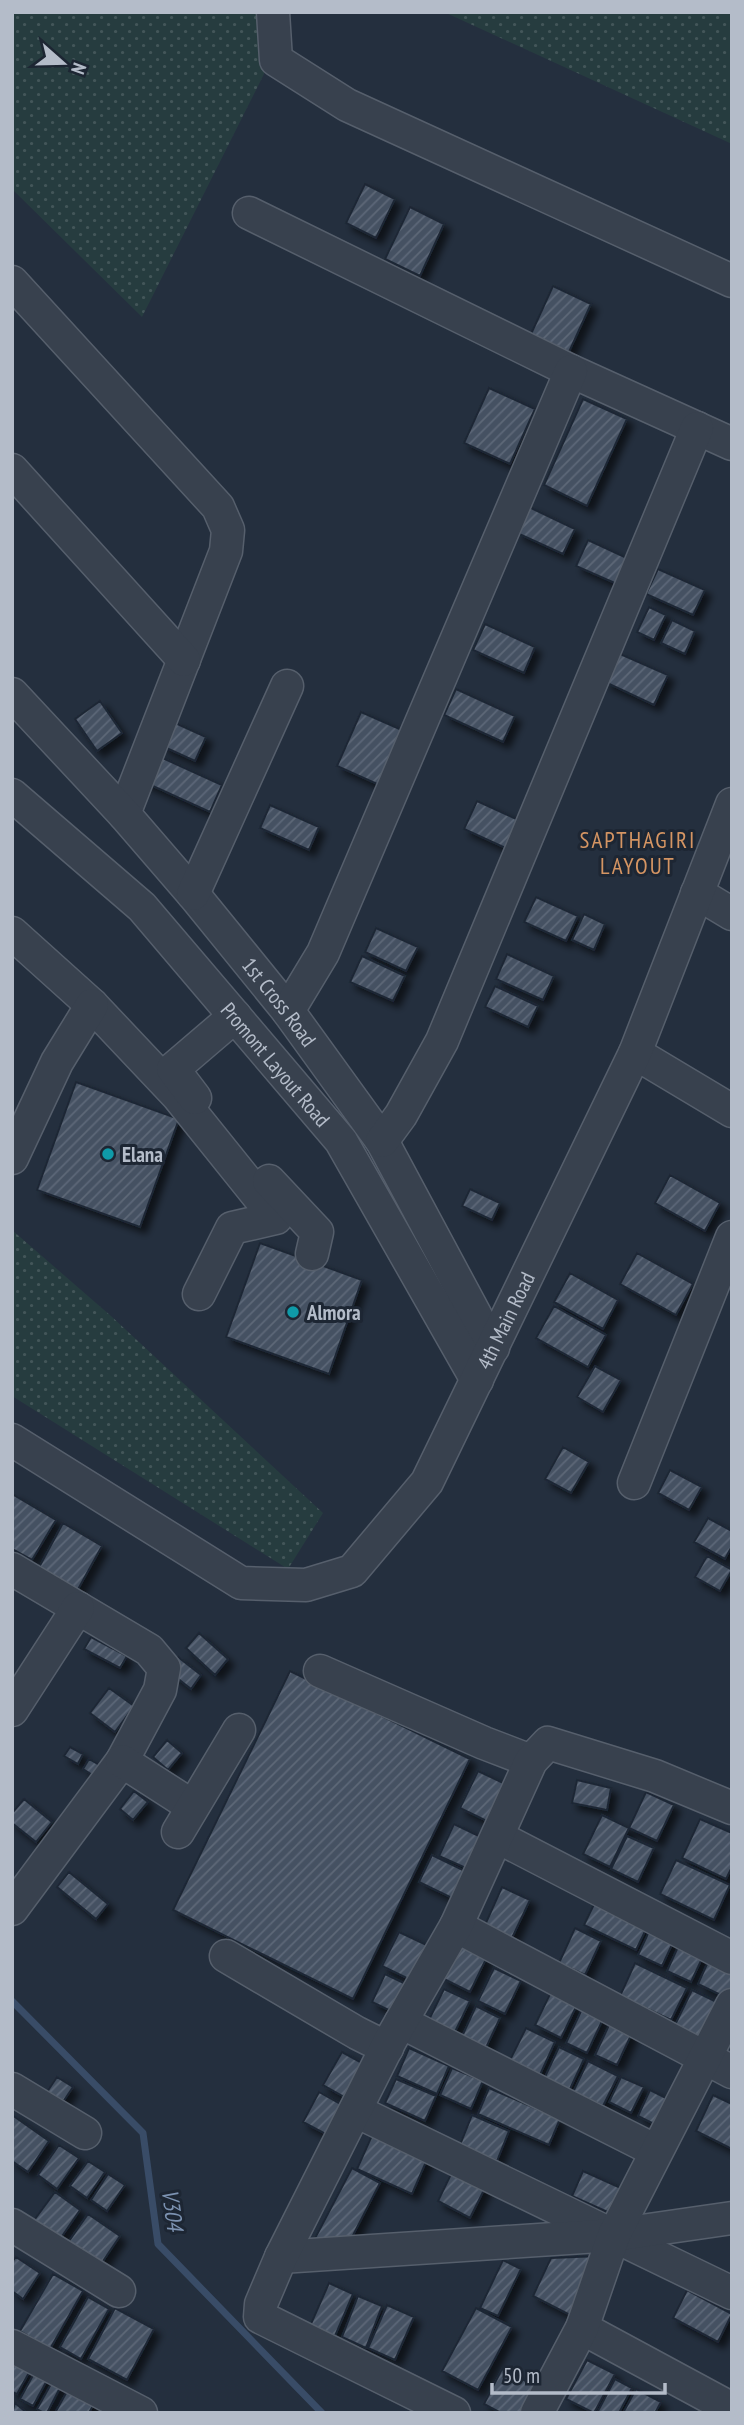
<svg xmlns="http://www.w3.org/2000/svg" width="744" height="2425" viewBox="0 0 744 2425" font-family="'PT Sans Narrow',sans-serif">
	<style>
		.grass { fill: url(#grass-dots) }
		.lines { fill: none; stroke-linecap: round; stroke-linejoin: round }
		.stream { stroke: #394c67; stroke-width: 7 }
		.building { fill: url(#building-hatch); stroke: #1f2835; stroke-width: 2; filter: url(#shadow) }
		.minor-casing { stroke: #565f6c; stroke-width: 35 }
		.minor { stroke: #38414e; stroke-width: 32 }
		.culture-dot { fill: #0f9aa8; stroke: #1d2633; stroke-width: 2.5 }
		.labels { text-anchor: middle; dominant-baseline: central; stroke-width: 6; stroke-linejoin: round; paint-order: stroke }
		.street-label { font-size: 21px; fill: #b4bcc9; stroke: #1d2633 }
		.poi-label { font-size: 21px; font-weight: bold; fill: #b4bcc9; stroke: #1d2633; text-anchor: start }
		.neighbourhood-label { font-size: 23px; letter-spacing: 2px; fill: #d59563; stroke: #1d2633 }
		.water-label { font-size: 23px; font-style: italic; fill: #7c92b1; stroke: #1d2633 }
	</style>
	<defs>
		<pattern id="grass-dots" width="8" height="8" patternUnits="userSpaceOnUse" patternTransform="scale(1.75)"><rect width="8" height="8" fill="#263c3f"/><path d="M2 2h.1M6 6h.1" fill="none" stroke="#435659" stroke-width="1.8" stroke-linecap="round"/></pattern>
		<pattern id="building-hatch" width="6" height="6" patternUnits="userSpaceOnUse" patternTransform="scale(1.75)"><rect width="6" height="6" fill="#455162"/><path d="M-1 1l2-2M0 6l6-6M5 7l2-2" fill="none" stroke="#5d6877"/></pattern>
		<filter id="shadow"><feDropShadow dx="6" dy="6" stdDeviation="3.5" flood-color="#0009"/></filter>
	</defs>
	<rect width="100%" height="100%" fill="#242f3e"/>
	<path class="grass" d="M12,12H262L264,74L142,317L12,189Z
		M444,12H732V144Z
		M12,1230L111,1316L323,1513L288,1569L12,1396Z"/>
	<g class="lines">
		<path class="stream" d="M12,2001L143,2133L158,2244L322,2413"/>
	</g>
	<path class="building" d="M365,184L395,199L376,238L346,223Z
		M410,207L444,224L420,276L385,259Z
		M553,286L591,304L569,352L531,334Z
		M489,388L535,409L510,464L464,443Z
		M583,399L627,419L587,506L544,485Z
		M529,507L575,529L563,554L517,533Z
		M588,540L629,559L617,584L576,566Z
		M658,569L705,590L693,615L646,594Z
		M649,607L666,615L654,640L637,632Z
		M672,620L695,631L685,654L661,643Z
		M485,624L535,647L524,673L473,650Z
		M618,653L668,675L654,705L605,682Z
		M456,689L515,716L503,742L444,715Z
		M100,701L122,733L97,751L75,719Z
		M361,712L411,734L386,788L337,766Z
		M173,722L206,737L195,761L162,746Z
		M156,755L222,785L210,812L144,782Z
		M477,801L525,823L512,851L464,829Z
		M270,805L319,827L309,850L260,828Z
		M536,897L578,916L566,941L524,922Z
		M584,914L605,924L594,950L572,940Z
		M376,928L418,947L406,971L365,952Z
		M507,954L554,976L543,1000L496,979Z
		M362,956L405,976L393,1001L350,982Z
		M495,986L538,1006L528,1027L485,1007Z
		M76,1082L179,1119L140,1227L37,1190Z
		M670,1175L720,1203L705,1231L655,1203Z
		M470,1189L500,1203L492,1220L462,1206Z
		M260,1243L362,1280L329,1374L226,1337Z
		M637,1253L693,1284L676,1315L620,1284Z
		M570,1273L618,1300L603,1329L554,1302Z
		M554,1306L606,1335L588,1367L536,1338Z
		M595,1366L621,1380L603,1412L577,1397Z
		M563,1447L589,1462L571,1493L545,1479Z
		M670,1470L702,1487L689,1510L658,1493Z
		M12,1494L56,1520L32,1560L12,1549Z
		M708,1518L732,1531V1546L725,1559L694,1542Z
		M63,1523L102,1546L76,1593L37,1571Z
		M707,1556L732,1570L720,1591L695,1577Z
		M199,1633L228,1659L215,1675L186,1648Z
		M91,1637L127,1656L120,1668L84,1649Z
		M178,1657L201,1675L191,1689L167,1670Z
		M290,1671L470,1759L353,1999L173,1910Z
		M109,1688L134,1706L115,1732L90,1713Z
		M167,1740L182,1753L168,1770L153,1757Z
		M70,1747L83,1754L78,1764L64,1756Z
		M89,1759L108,1770L102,1781L83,1769Z
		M478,1771L516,1789L497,1826L460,1808Z
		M577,1780L611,1788L607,1810L572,1803Z
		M134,1791L148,1802L133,1820L120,1809Z
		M646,1792L674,1805L657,1841L629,1828Z
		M24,1799L52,1822L36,1842L12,1823V1813Z
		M602,1815L629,1828L610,1867L583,1854Z
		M700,1819L732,1833V1867L726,1879L682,1858Z
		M454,1824L483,1838L468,1869L439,1856Z
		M627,1836L654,1848L638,1882L611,1869Z
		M432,1855L467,1872L454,1899L419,1882Z
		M676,1860L730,1885L714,1920L660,1894Z
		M69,1872L108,1904L96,1919L57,1887Z
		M502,1887L530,1900L512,1938L485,1925Z
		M599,1894L651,1919L636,1950L584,1925Z
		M654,1921L678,1932L662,1966L638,1955Z
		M575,1928L601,1941L585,1975L559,1963Z
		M399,1932L433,1948L417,1983L382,1966Z
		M683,1936L707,1948L691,1982L667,1971Z
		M458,1943L487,1957L470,1992L442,1978Z
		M712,1953L732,1962L731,2000L698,1984Z
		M635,1963L687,1988L671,2020L620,1996Z
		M494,1968L521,1981L505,2014L478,2001Z
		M385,1974L410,1986L397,2014L372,2002Z
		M444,1989L470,2001L451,2040L425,2028Z
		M692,1990L727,2007L710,2042L675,2025Z
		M551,1992L577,2005L561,2038L535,2025Z
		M476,2006L500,2018L483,2054L459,2043Z
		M583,2007L604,2017L587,2053L566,2043Z
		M611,2021L633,2031L617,2065L595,2055Z
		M526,2028L555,2042L539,2077L509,2062Z
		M559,2047L584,2059L569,2091L544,2079Z
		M409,2048L449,2066L437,2094L397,2076Z
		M342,2052L373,2069L355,2103L323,2085Z
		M588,2061L618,2076L603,2106L573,2092Z
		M452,2068L483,2081L471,2109L440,2095Z
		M57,2077L73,2087L56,2112L41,2101Z
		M621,2077L644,2087L631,2113L609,2102Z
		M396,2079L436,2096L425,2121L385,2103Z
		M489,2088L560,2119L549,2145L478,2114Z
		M650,2090L674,2102L662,2128L638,2116Z
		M319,2092L351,2110L335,2139L303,2122Z
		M713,2095L732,2104V2149L696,2131Z
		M12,2115L49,2141L28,2172L12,2161Z
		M472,2115L509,2131L497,2161L460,2145Z
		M374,2131L429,2155L412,2194L357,2169Z
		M59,2145L79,2158L57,2189L38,2175Z
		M88,2161L105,2172L87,2198L70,2186Z
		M352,2168L380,2183L349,2243L312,2244Z
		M454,2168L487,2184L470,2218L438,2201Z
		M583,2171L623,2189L612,2214L572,2196Z
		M108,2174L125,2185L107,2211L91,2200Z
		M55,2192L80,2210L58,2242L32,2223Z
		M88,2214L120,2236L99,2267L67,2244Z
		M600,2256L570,2315L533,2296L551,2258Z
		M16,2257L40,2273L23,2299L12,2291V2262Z
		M503,2260L521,2269L498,2316L480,2308Z
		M53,2274L83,2291L50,2349L20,2331Z
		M329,2283L353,2294L335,2336L310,2326Z
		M687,2290L732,2314L718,2342L673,2318Z
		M358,2296L382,2306L366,2348L342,2337Z
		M88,2297L109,2309L81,2359L60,2347Z
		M387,2305L414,2317L395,2360L368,2348Z
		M115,2308L154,2329L127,2380L88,2359Z
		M476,2308L512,2327L478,2390L442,2371Z
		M587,2360L615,2374L594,2413L566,2399Z
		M12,2362L30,2371L17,2394L12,2392Z
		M37,2368L50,2375L33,2406L20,2399Z
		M502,2369L536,2386L522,2413H501L484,2404Z
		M55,2377L63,2382L47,2413H44L37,2409Z
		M615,2379L632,2388L619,2413H597Z
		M70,2386L96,2400L89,2413H55Z
		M636,2389L661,2402L655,2413H623Z
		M15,2403L27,2413H12Z"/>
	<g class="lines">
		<g class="minor-casing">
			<g id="minor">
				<path d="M273,12L276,60L347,105L732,281"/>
				<path d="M249,213L571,371L732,444"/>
				<path d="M12,282L218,507L228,530L226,551L124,814"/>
				<path d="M12,470L184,660"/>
				<path id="s1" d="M12,694L124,814L193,894L288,1011L382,1141L493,1348"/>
				<path id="s2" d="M12,795L142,907L341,1141L477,1380"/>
				<path d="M697,893L732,914"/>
				<path d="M193,894L287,686"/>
				<path d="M12,933L92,1005L178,1096L276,1218L232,1228L199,1294"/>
				<path d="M288,1011L323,953L571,371"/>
				<path d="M635,1053L732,1111"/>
				<path d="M195,1098L173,1069L235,1016"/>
				<path d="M382,1141L401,1115L442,1041L697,428"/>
				<path d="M12,1158L57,1062L92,1005"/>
				<path d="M269,1181L317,1232L312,1254"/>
				<path id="s3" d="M12,1440L241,1583L306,1585L352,1571L427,1482L635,1053L732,804"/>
				<path d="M634,1483L732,1237"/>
				<path d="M12,1569L149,1650L164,1668L160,1690L122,1761L12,1909"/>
				<path d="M320,1671L484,1743L531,1761"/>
				<path d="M12,1710L78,1608"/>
				<path d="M122,1761L192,1806"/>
				<path d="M178,1832L239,1730"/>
				<path d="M498,1837L732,1958"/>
				<path d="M456,1926L732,2072"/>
				<path d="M226,1956L357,2033L387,2048"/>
				<path d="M401,2022L656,2151"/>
				<path d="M12,2089L85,2133"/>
				<path d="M356,2111L732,2293"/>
				<path d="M12,2225L119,2291"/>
				<path d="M281,2257L614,2235L732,2218"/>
				<path d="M582,2328L732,2409"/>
				<path d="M12,2346L141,2413"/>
				<path d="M454,2413L260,2317L261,2304L281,2257L390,2041L456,1926L531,1761L548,1743L655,1776L732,1808"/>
				<path d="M537,2413L582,2328L614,2235L732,2005"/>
			</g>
		</g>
		<use href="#minor" class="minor"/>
	</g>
	<g class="culture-dot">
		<circle cx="108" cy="1154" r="7"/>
		<circle cx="293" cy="1312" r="7"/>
	</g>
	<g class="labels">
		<g class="street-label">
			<text stroke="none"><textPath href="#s1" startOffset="408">1st Cross Road</textPath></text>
			<text stroke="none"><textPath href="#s2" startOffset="378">Promont Layout Road</textPath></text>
			<text stroke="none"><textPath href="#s3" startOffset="679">4th Main Road</textPath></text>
		</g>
		<g class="poi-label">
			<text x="122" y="1154">Elana</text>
			<text x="307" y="1312">Almora</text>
		</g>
		<g class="neighbourhood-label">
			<text x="638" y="839">SAPTHAGIRI<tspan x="638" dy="26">LAYOUT</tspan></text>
		</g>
		<g class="water-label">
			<text transform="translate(173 2210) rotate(82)">V304</text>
		</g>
	</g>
	<rect width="744" height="2425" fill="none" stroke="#b4bcc9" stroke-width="28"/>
	<g transform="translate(63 63) rotate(110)" stroke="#1d2633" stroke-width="5" paint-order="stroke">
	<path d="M0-5L12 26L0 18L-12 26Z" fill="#b4bcc9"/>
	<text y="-10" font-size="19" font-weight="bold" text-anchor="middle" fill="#b4bcc9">N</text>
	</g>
	<path d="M492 2383v10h173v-10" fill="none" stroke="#b4bcc9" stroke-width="3.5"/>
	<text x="503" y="2383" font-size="21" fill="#b4bcc9" stroke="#1d2633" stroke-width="5" paint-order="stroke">50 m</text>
</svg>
